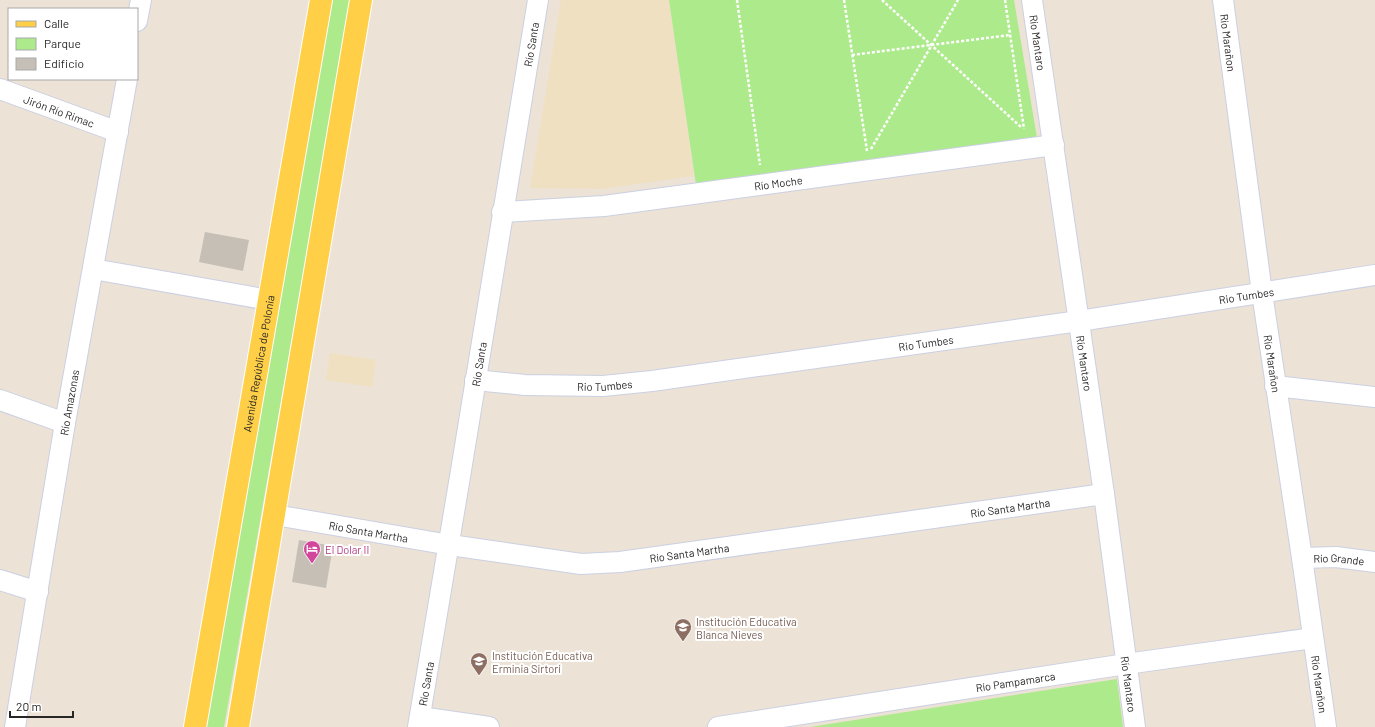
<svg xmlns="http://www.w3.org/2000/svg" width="1375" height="727" viewBox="0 0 1375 727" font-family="Barlow,sans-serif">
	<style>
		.education { fill: #f0e0c2 }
		.green { fill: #adea8b }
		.building { fill: #c6bfb6 }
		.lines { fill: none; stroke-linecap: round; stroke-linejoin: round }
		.minor-casing { stroke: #cbd0e2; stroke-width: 22 }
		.major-casing { stroke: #fff; stroke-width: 24 }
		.path { stroke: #fff; stroke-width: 2.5; stroke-dasharray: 3 2; stroke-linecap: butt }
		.minor { stroke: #fff; stroke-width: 20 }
		.major { stroke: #ffd047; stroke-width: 22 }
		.labels { text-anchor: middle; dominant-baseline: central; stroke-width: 4; stroke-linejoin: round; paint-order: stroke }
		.street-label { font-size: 11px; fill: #272727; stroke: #fff }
		.hotel-label { font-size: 11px; fill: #b23c85; stroke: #fff; text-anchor: start }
		.education-label { font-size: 11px; fill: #785e54; stroke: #fff; text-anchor: start }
	</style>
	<rect width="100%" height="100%" fill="#ece2d6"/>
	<path class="education" d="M561,0H669L694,176L601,189L530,188Z
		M330,353L376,360L372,387L326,380Z"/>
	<path class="green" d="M330,0H351L224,727H204Z
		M669,0H1014L1037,138L696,185Z
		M1117,679L1123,727H810Z"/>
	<path class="building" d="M205,232L249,240L243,271L199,262Z
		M299,540L333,546L326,588L292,582Z"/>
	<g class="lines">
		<g class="minor-casing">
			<g id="minor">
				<path id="s1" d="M1032,0L1104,494L1135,727"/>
				<path id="s2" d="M1223,0L1262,293L1302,558L1326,727"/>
				<path d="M137,21L141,0"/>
				<path id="s3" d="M0,89L118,132"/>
				<path id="s4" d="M502,212L604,206L1054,145"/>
				<path d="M93,269L269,300"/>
				<path id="s5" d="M475,380L525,385L603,386L652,381L1079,321L1375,275"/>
				<path d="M1275,386L1375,397"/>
				<path d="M0,400L65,423"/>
				<path id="s6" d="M275,515L450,545L581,564L620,562L1104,494"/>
				<path id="s7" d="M1302,558L1336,557L1375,562"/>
				<path d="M0,580L38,592"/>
				<path d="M420,717L489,727"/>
				<path id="s8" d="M15,727L65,423L127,79"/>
				<path id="s9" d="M418,727C460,485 497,242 538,0"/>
				<path id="s10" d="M718,727L1126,664L1313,638"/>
			</g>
		</g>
		<g class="major-casing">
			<g id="major">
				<path id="s11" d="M195,727L321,0"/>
				<path d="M238,727L361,0"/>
			</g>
		</g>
		<path class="path" d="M737,0L760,165
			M844,0L867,151
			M882,0L1022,128
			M1005,0L1024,129
			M852,55L1010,35
			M871,149L958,0"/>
		<use href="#minor" class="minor"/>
		<use href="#major" class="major"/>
	</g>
	<defs>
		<g id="hotel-pin" transform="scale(0.9)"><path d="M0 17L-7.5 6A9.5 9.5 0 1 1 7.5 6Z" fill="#d1479c" stroke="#fff"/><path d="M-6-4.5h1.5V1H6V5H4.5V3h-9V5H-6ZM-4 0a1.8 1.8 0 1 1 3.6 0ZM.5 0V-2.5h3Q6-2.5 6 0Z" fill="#fff"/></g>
		<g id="school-pin" transform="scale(0.9)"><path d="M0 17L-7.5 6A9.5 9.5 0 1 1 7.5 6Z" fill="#8d6e63" stroke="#fff"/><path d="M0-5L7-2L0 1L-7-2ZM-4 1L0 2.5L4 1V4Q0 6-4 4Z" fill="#fff"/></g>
	</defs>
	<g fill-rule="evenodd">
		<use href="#hotel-pin" x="312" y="549"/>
		<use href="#school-pin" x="683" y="627"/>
		<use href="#school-pin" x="479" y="661"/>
	</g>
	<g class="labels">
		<g class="street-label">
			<text stroke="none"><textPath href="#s1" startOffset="43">Río Mantaro</textPath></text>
			<text stroke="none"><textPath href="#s2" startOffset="43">Río Marañon</textPath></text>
			<text stroke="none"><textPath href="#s9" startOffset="692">Río Santa</textPath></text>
			<text stroke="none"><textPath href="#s3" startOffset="63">Jirón Río Rimac</textPath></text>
			<text stroke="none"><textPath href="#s4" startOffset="278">Río Moche</textPath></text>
			<text stroke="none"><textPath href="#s5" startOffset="778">Rio Tumbes</textPath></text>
			<text stroke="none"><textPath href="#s5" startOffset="454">Rio Tumbes</textPath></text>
			<text stroke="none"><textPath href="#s1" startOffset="367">Río Mantaro</textPath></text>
			<text stroke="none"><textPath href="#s11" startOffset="369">Avenida República de Polonia</textPath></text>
			<text stroke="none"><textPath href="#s9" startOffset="368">Río Santa</textPath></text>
			<text stroke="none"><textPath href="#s2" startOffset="367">Río Marañon</textPath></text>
			<text stroke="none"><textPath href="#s5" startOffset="130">Rio Tumbes</textPath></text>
			<text stroke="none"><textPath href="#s8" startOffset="329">Río Amazonas</textPath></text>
			<text stroke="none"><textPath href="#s6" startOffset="743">Río Santa Martha</textPath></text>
			<text stroke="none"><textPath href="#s6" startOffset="95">Río Santa Martha</textPath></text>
			<text stroke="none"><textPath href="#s6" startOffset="419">Río Santa Martha</textPath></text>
			<text stroke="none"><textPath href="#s7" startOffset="37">Río Grande</textPath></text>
			<text stroke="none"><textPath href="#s10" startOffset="301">Río Pampamarca</textPath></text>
			<text stroke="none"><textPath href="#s9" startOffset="44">Río Santa</textPath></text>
			<text stroke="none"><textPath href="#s1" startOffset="691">Río Mantaro</textPath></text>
			<text stroke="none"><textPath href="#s2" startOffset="691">Río Marañon</textPath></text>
		</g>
		<g class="hotel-label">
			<text x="325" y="549">El Dolar II</text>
		</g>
		<g class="education-label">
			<text x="696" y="621">Institución Educativa<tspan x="696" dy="13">Blanca Nieves</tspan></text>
			<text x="492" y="655">Institución Educativa<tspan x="492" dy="13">Erminia Sirtori</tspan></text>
		</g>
	</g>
	<rect x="8" y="8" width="130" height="72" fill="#ffffff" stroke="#a9a9a9"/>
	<rect x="16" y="21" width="20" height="6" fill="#ffd047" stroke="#a9a9a9"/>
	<text x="44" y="28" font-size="12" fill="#272727">Calle</text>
	<rect x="16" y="38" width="20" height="12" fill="#adea8b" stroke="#a9a9a9"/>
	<text x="44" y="48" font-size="12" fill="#272727">Parque</text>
	<rect x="16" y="58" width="20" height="12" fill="#c6bfb6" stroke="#a9a9a9"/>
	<text x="44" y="68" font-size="12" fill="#272727">Edificio</text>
	<path d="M10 711v6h63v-6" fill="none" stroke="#272727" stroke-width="2"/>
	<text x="16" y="711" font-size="12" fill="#272727" stroke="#ffffff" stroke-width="3" paint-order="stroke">20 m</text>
</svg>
